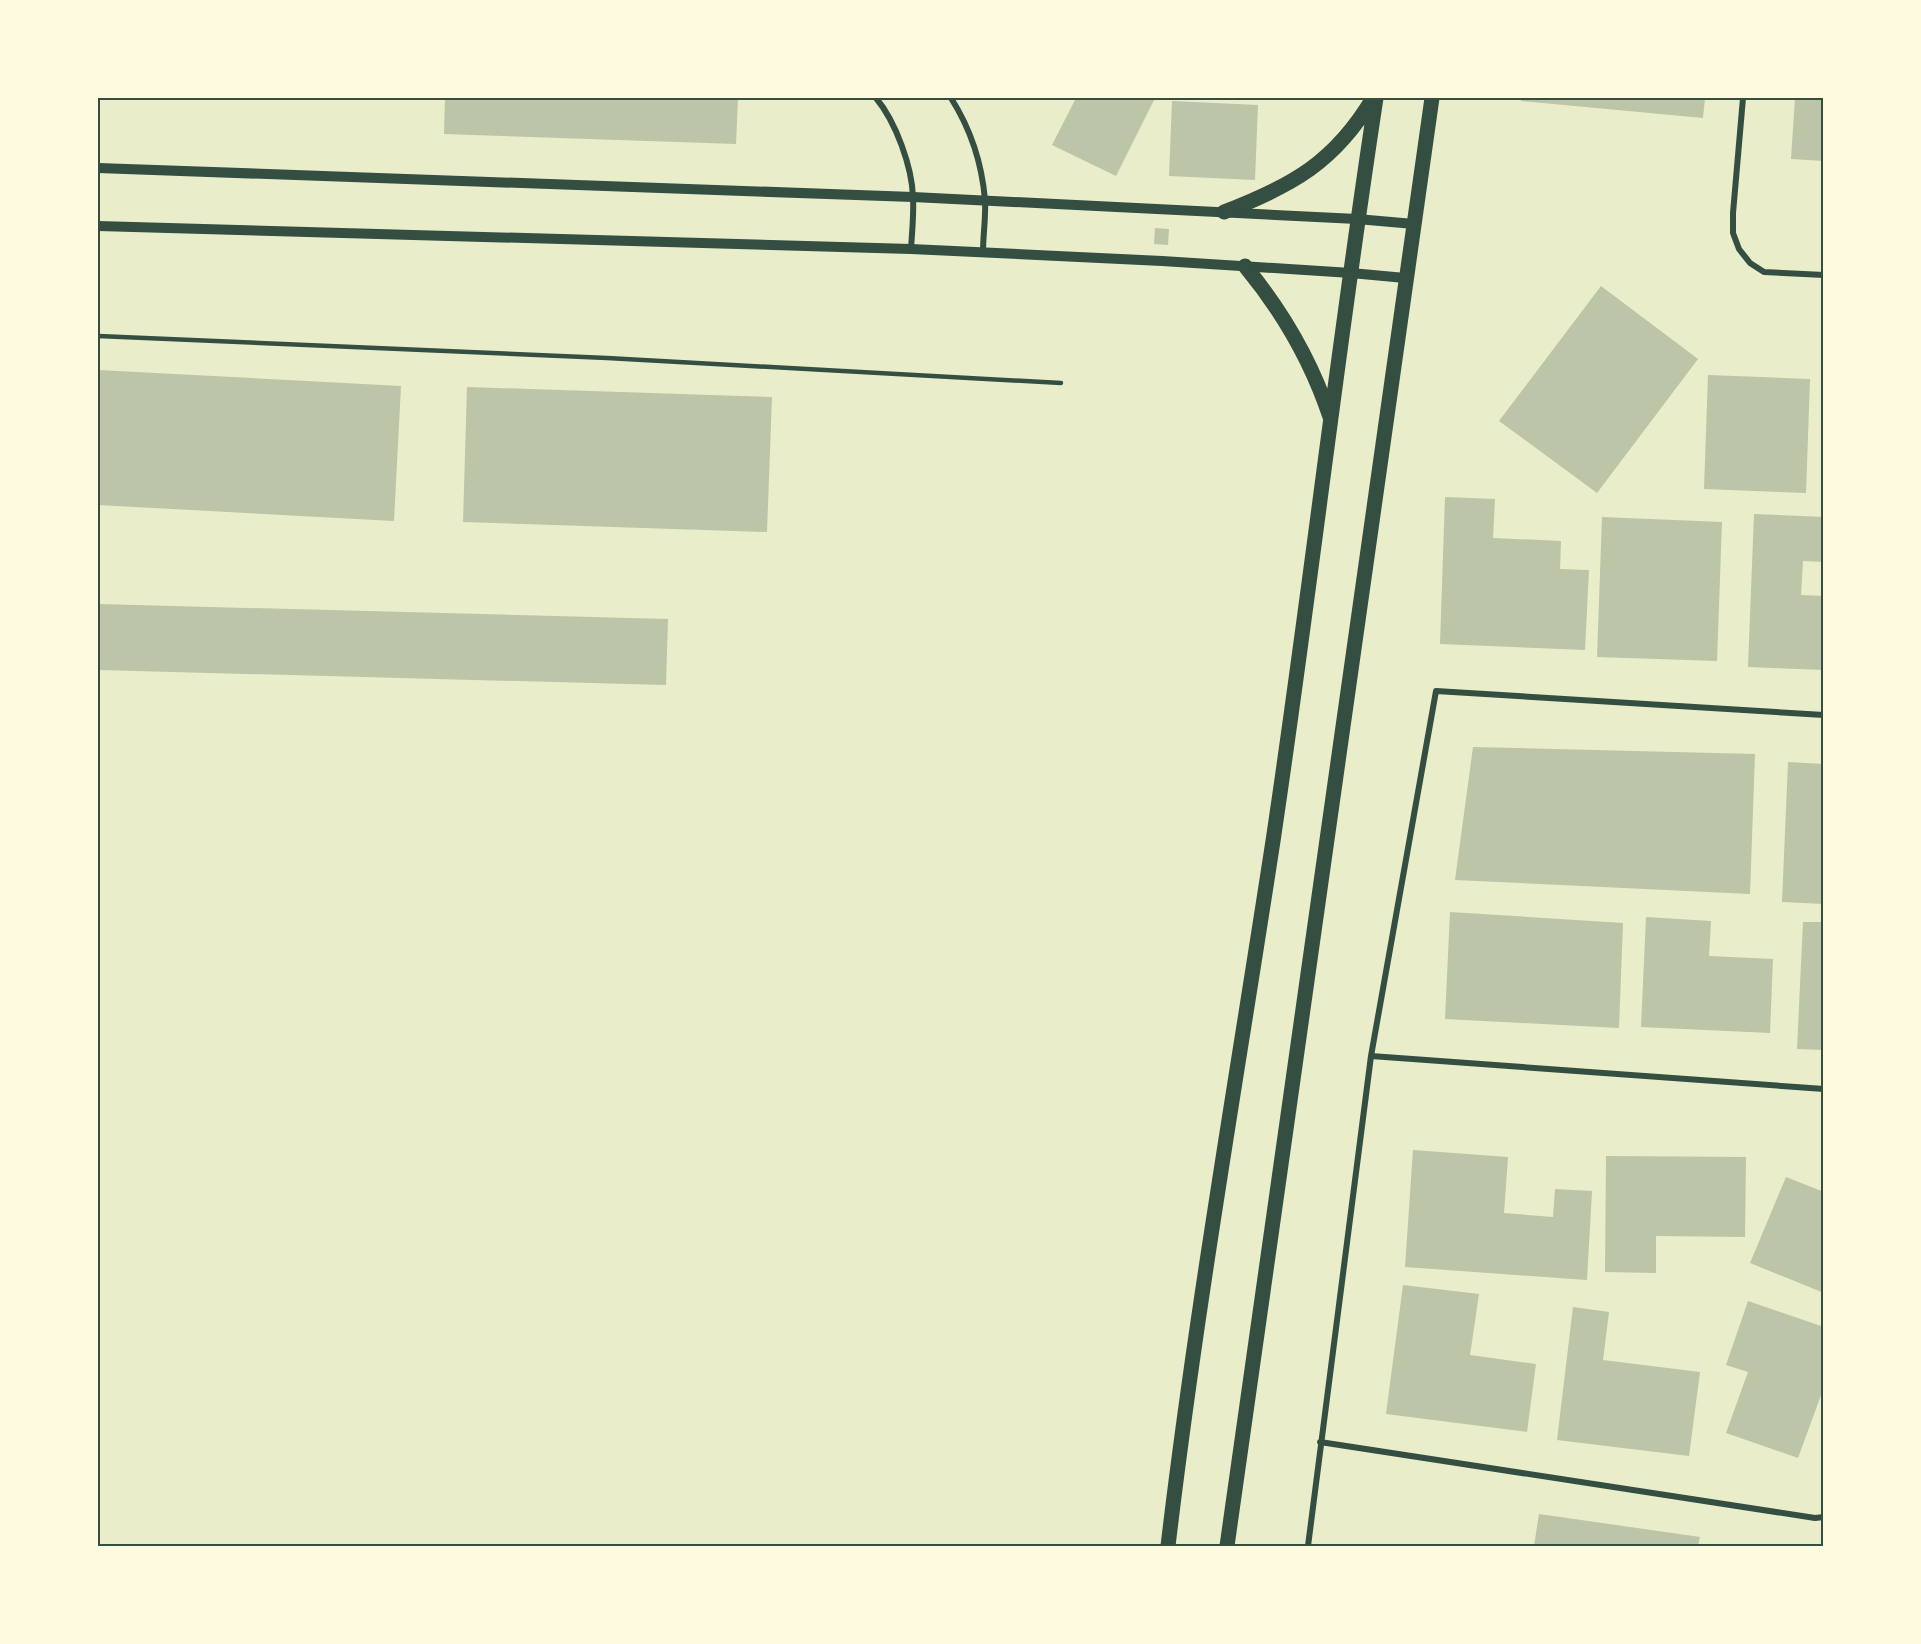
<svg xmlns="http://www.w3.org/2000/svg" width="1921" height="1644" viewBox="0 0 1921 1644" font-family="'Work Sans',sans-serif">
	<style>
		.building { fill: #bcc5a7 }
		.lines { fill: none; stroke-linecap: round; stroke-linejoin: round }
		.service { stroke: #344e41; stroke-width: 4.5 }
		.minor { stroke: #344e41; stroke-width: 6 }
		.tertiary { stroke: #344e41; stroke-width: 10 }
		.primary { stroke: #344e41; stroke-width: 15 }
		.neatline { fill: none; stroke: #344e41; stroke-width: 2 }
	</style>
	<rect width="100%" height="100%" fill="#e9edc9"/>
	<path class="building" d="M445,98H738L736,144L444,134Z
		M1076,98H1155L1116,176L1052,145Z
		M1521,98H1705L1703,118L1521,101Z
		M1795,98H1824V161L1791,159Z
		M1172,101L1258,105L1255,180L1169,176Z
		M1155,228L1169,229L1168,245L1154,244Z
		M1601,286L1698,359L1597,493L1499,421Z
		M98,370L401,386L394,521L98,505Z
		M1708,375L1810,379L1806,493L1704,489Z
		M467,387L772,397L767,532L463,522Z
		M1445,497L1495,499L1493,538L1561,541L1560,569L1589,570L1585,650L1440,644Z
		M1754,514L1824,517V562L1803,561L1801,595L1824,596V670L1748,667Z
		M1602,517L1722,522L1717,661L1597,657Z
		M98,604L668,619L666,685L98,670Z
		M1473,747L1755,754L1750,894L1455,880Z
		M1788,762L1824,764V904L1782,902Z
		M1450,912L1623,923L1619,1028L1445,1019Z
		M1646,917L1711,921L1709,956L1773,959L1770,1033L1641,1027Z
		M1803,922H1824V1050L1797,1049Z
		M1413,1150L1508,1157L1504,1213L1553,1217L1555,1189L1592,1191L1587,1280L1405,1267Z
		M1606,1156L1746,1157L1745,1237L1656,1236V1273L1605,1272Z
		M1786,1177L1824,1192V1293L1750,1263Z
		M1403,1285L1479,1294L1470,1355L1536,1364L1527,1432L1386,1414Z
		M1748,1301L1824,1327V1387L1798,1458L1726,1433L1748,1372L1726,1365Z
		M1573,1307L1609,1312L1603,1360L1700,1372L1689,1456L1557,1440Z
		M1539,1514L1700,1537L1698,1546H1534Z"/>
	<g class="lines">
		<path class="service" d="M98,336L607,358L1061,383"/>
		<path class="minor" d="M876,98C896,122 912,167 913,197C914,214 912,232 911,249
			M951,98C970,128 982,164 985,200C986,217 983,235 983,252
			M1743,98L1733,213V233L1739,249L1750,263L1764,272L1824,275
			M1371,1056L1824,1089
			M1320,1442L1815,1518L1824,1517
			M1308,1546L1371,1056L1436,691L1824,715"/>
		<path class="tertiary" d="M98,168L913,197L1357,219L1414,224
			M98,226L911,249L1162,261L1351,273L1405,278"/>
		<path class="primary" d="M1224,212C1292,186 1335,162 1373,98
			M1245,266C1283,312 1311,360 1330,417
			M1168,1546C1196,1310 1237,1076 1273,841C1310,593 1338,345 1376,98
			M1227,1546C1295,1063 1362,580 1432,98"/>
	</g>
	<rect width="1921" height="1644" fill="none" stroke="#fefae0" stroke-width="198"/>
	<rect x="99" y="99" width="1723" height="1446" class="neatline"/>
</svg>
